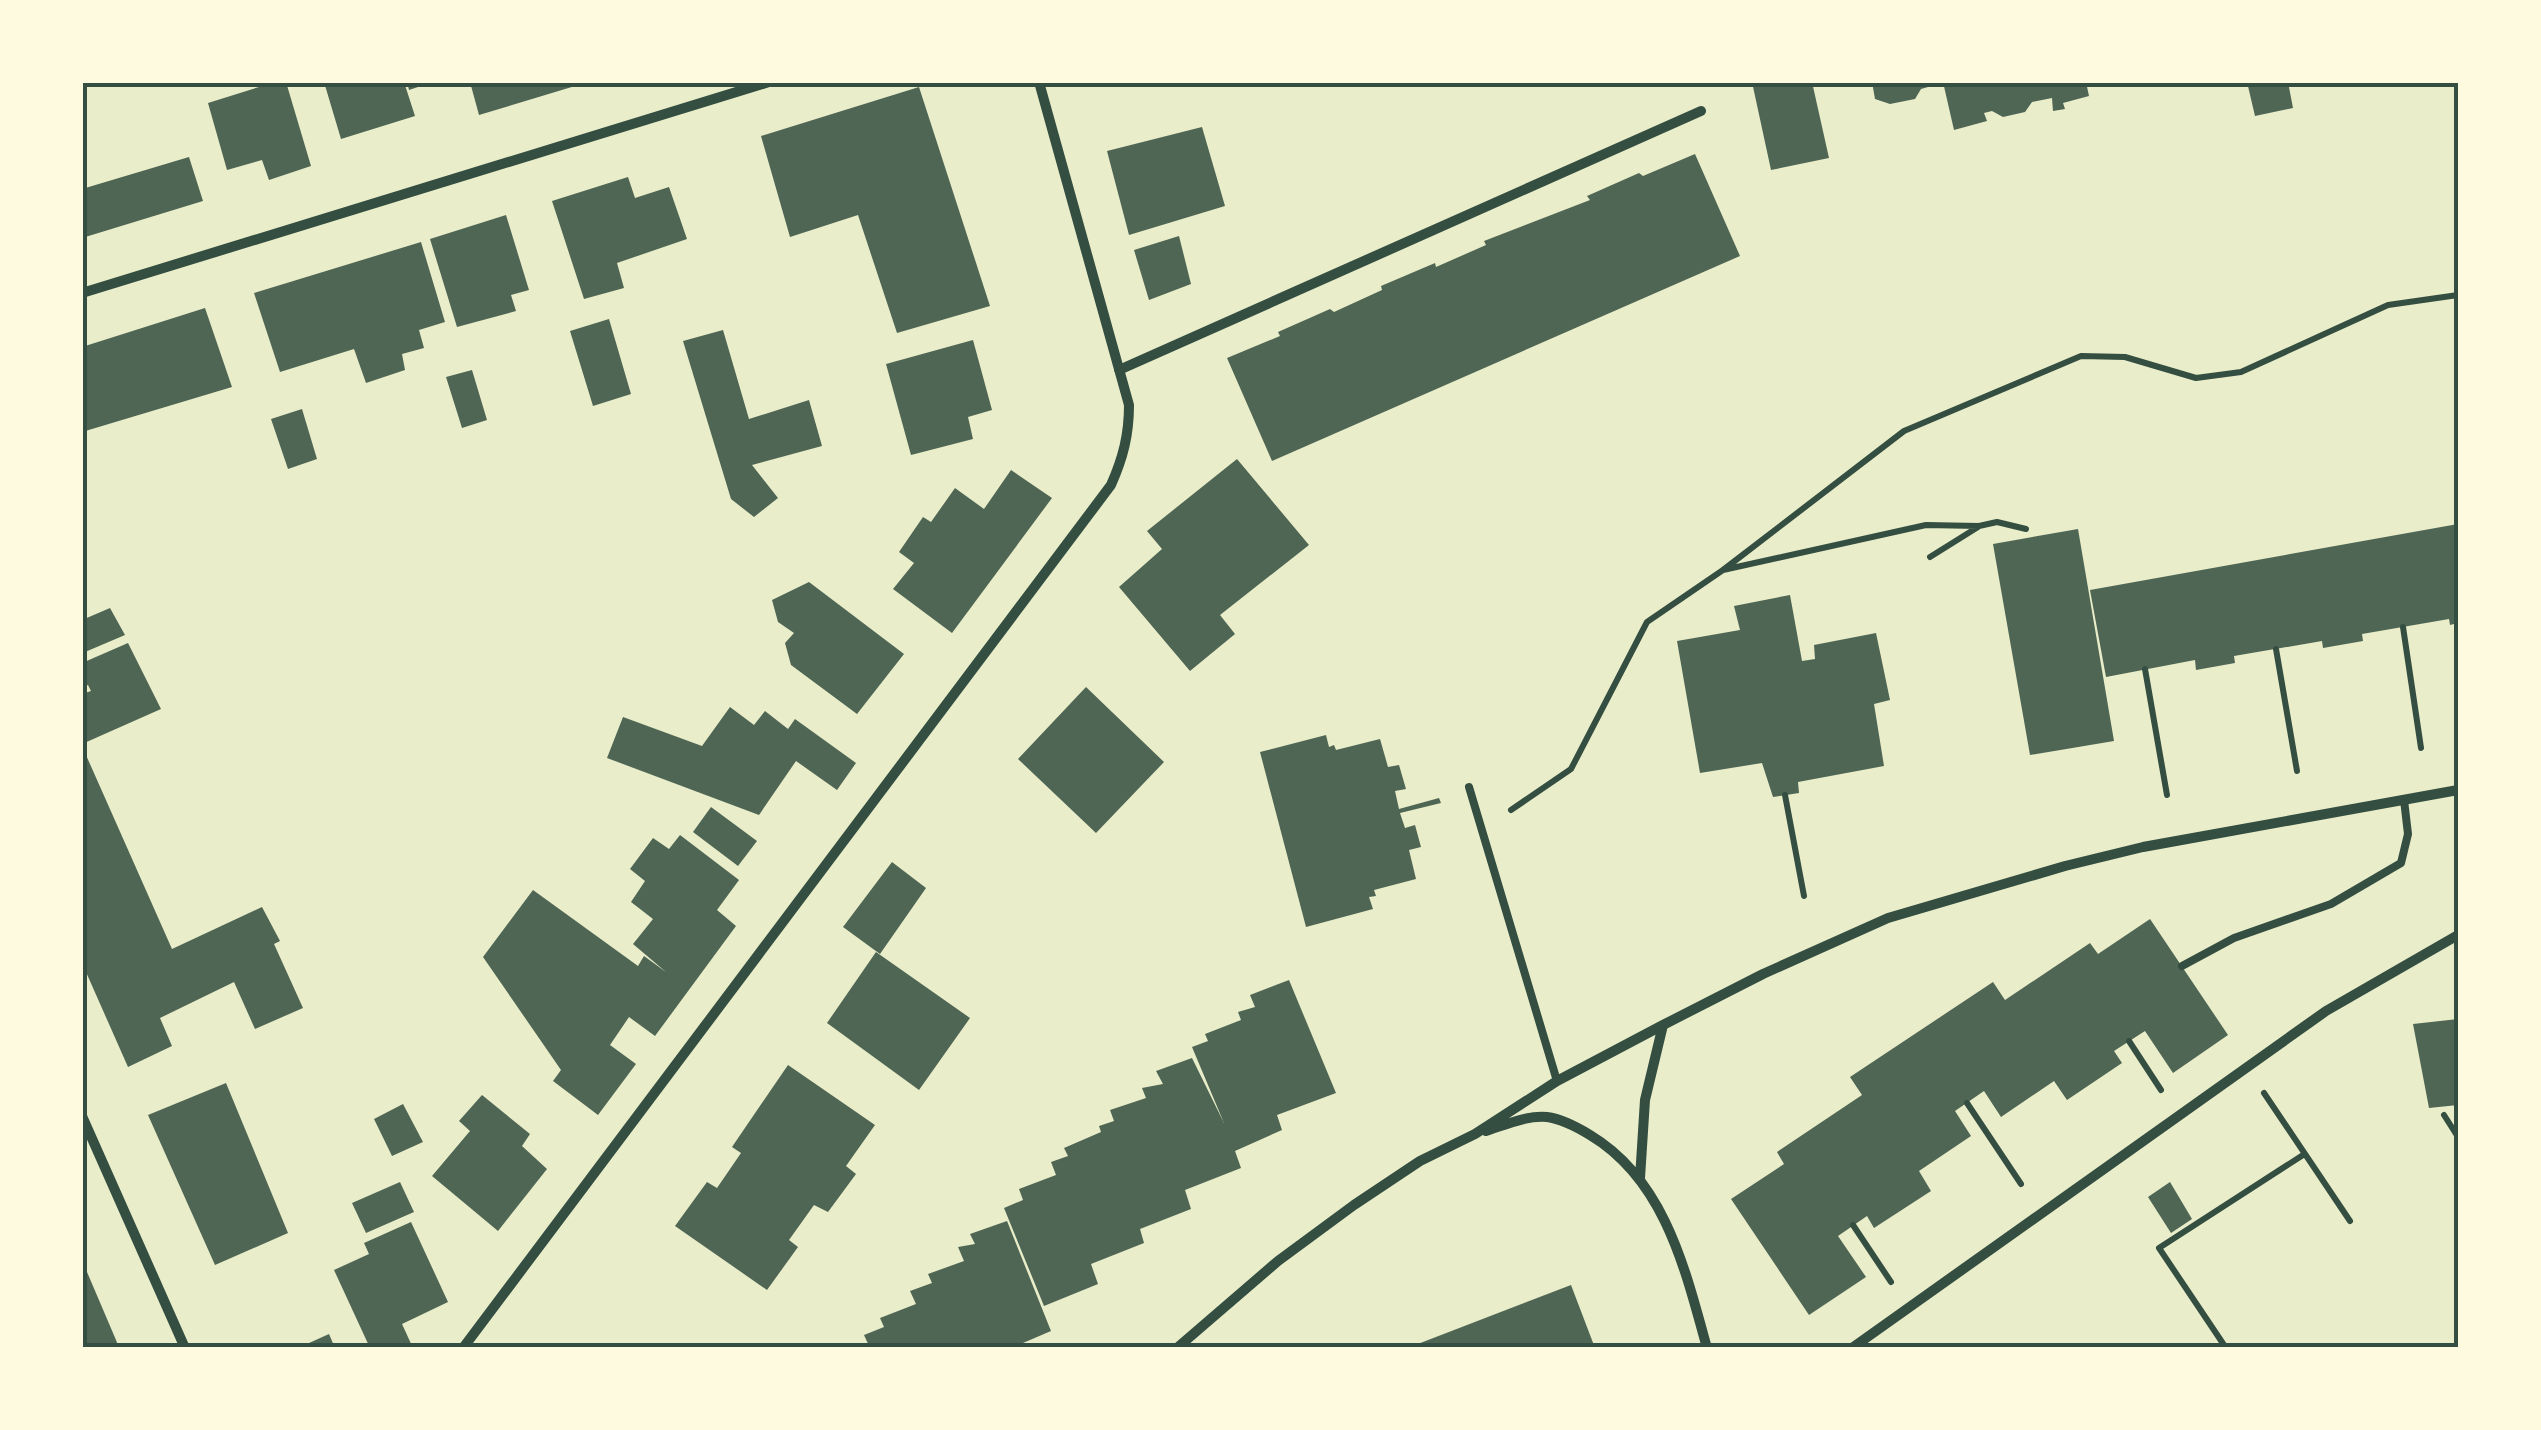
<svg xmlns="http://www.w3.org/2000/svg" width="2541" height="1430" viewBox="0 0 2541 1430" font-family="'Titillium Web',sans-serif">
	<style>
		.building { fill: #4f6655 }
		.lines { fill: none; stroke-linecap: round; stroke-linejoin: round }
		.path { stroke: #344e41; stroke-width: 6 }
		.service { stroke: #344e41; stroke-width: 8 }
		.minor { stroke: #344e41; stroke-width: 10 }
		.neatline { fill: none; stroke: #344e41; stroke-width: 4 }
	</style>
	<rect width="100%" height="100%" fill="#e9edc9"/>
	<path class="building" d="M275,82H286L311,166L269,180L262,160L227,170L208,103Z
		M324,82H404L415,116L341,139Z
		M407,82H430V83L409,90Z
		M470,82H585V83L479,115Z
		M1752,82H1812L1829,158L1771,170Z
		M1872,82H1927L1928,87L1921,89L1915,99L1890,104L1875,99Z
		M1943,82H2086L2089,96L2063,103L2065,109L2053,111L2052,98L2032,102L2025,112L2003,117L1992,111L1984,113L1987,121L1954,130Z
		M2247,82H2288L2293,108L2255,116Z
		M919,87L990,306L897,333L858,215L790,237L761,136Z
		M1202,127L1225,206L1129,235L1107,151Z
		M1695,154L1740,256L1272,461L1227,358L1280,336L1278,332L1330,309L1334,312L1382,290L1381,286L1435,263L1436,267L1486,245L1484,241L1590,200L1587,196L1639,173L1643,176Z
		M189,157L203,201L82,238V189Z
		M628,177L635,198L669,187L687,239L617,263L624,288L584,299L552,201Z
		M506,215L529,290L511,295L516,311L457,327L430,239Z
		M1179,236L1191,284L1149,300L1134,250Z
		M421,242L445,322L419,330L424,348L402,354L405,370L366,383L354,349L280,372L254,293Z
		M205,308L232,387L82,432V347Z
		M609,319L631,394L593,406L570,331Z
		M723,330L749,419L809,400L822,446L752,465L778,498L754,517L731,499L683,341Z
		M973,340L992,410L968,417L973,439L911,455L886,364Z
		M472,370L487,420L462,428L446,377Z
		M302,409L317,459L288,469L271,419Z
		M1237,459L1309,545L1220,615L1235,634L1190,671L1119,587L1162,549L1147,531Z
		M1011,470L1052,498L952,633L893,589L914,563L899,552L923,517L931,522L955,488L984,509Z
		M2458,524V623L2450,625L2449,619L2362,634L2363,641L2323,648L2322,641L2234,656L2235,663L2196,670L2195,660L2106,677L2090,590Z
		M2078,529L2114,741L2030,755L1993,544Z
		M809,582L904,654L857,714L791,665L785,643L794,633L778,622L772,600Z
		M1790,595L1802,661L1815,659L1814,645L1876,633L1890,700L1874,704L1884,766L1798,782L1799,793L1773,797L1762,763L1700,773L1677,641L1740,630L1734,606Z
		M110,608L125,635L85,652L82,620Z
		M128,643L161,709L82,744V694L91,691L88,685L82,687V663Z
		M1086,687L1164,762L1096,833L1018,759Z
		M730,707L754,725L765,711L788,729L795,719L856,763L837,790L796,761L759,815L607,758L623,717L702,746Z
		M1326,735L1329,747L1334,745L1336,750L1380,739L1388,767L1399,765L1406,789L1395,791L1399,809L1439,798L1441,803L1400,813L1405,828L1415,825L1421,847L1409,850L1416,879L1374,890L1376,896L1369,897L1373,909L1306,927L1260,752Z
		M82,746L172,949L262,907L280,941L274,944L303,1008L255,1029L234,982L160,1018L172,1046L128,1067L82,963Z
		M711,807L757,841L738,866L693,832Z
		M680,835L739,880L717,910L736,926L655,1036L629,1017L610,1045L636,1064L598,1115L553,1081L561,1070L483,957L533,890L638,966L644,956L666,972L633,944L653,919L631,902L645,881L630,869L653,838L669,849Z
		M892,862L926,888L880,954L843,927Z
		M2150,919L2228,1035L2173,1073L2145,1031L2114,1051L2122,1063L2067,1100L2054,1081L2001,1117L1984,1091L1955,1111L1971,1136L1919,1171L1931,1191L1874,1228L1867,1216L1838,1236L1866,1277L1809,1315L1731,1199L1784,1164L1777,1152L1862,1095L1850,1077L1993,982L2005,1000L2090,943L2098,954Z
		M876,952L970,1018L919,1090L827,1023Z
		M1289,980L1336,1093L1277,1115L1282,1130L1235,1151L1241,1168L1185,1190L1191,1209L1140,1229L1144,1243L1091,1264L1098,1284L1044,1306L1004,1208L1023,1200L1019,1189L1056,1175L1051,1162L1068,1156L1064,1148L1101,1132L1099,1126L1114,1121L1110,1110L1146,1098L1142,1088L1163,1084L1156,1071L1192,1058L1224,1123L1192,1047L1208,1041L1205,1034L1241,1020L1238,1012L1255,1007L1250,995Z
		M2458,1019V1105L2429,1108L2413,1024Z
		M788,1065L875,1125L846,1166L856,1174L828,1212L814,1205L789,1240L798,1247L767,1290L675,1226L707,1182L717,1188L741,1153L732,1147L734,1144Z
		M226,1083L288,1233L215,1265L148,1115Z
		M482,1095L530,1134L522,1146L547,1169L498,1231L432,1176L470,1131L459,1121Z
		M403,1104L423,1142L392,1156L374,1119Z
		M400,1182L414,1212L366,1233L352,1203Z
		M2170,1182L2192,1219L2171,1233L2148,1197Z
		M1007,1221L1051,1331L1011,1348H870L864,1335L884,1327L880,1318L916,1304L910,1291L932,1283L928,1274L964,1261L958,1247L975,1244L970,1234Z
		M411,1222L448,1302L402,1324L413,1348H370L334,1270L369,1254L364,1243Z
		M87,1272L116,1340L119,1348H82V1274Z
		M1571,1285L1595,1348H1410V1347Z
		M329,1334L335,1348H298Z"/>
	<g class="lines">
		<path class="path" d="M1930,557L1978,527
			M1723,570L1904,431L2081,356L2125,357L2196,378L2241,372L2388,305L2458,295
			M2403,627L2421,748
			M2276,649L2297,771
			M2145,669L2167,795
			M1785,795L1804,896
			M1511,810L1571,769L1647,622L1723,570L1926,525L1979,526L1997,522L2026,529
			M2129,1041L2161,1090
			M2264,1093L2350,1221
			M1967,1103L2021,1184
			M2444,1115L2458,1137
			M1853,1225L1891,1282
			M2226,1348L2159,1248L2303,1155"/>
		<path class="service" d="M1469,787L1557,1081
			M2182,966L2234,938L2331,904L2401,863L2408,834L2404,800"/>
		<path class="minor" d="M82,293L769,82
			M1119,370L1701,111
			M82,1116L185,1348
			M1486,1131C1505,1125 1527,1115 1547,1117C1562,1119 1577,1127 1590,1135C1665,1180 1685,1269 1707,1348
			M1640,1178L1645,1100L1663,1025
			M463,1348L1111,485C1123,458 1129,435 1129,405L1039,82
			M1177,1348L1278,1261L1354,1205L1420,1161L1475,1134L1557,1081L1663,1025L1763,974L1888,918L2065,866L2143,847L2458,790
			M1852,1348L2326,1011L2458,935"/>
	</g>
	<rect width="2541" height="1430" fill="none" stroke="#fefae0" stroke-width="170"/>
	<rect x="85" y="85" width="2371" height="1260" class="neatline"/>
</svg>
